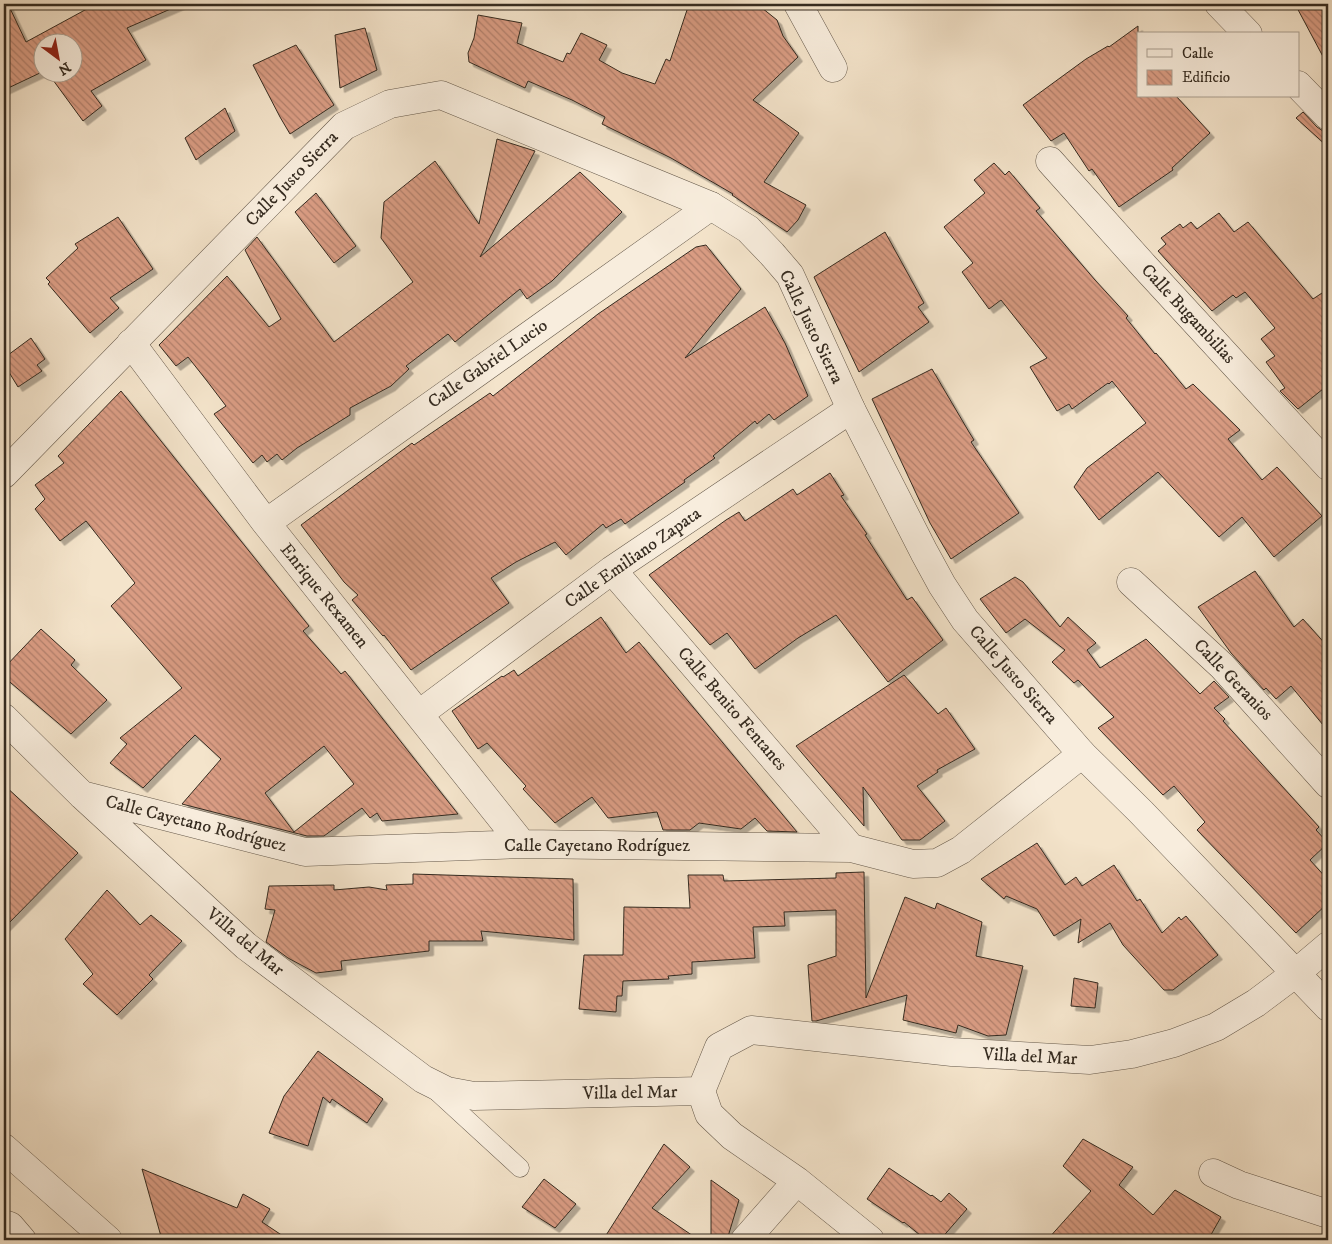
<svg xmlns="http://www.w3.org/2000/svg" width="1332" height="1244" viewBox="0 0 1332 1244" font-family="'IM FELL DW Pica',serif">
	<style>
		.building { fill: url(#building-back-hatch); stroke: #352b20; fill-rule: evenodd; filter: url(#shadow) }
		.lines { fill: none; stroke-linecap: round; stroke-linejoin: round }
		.service-casing { stroke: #65594b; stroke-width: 19 }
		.minor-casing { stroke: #65594b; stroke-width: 29 }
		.tertiary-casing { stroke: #65594b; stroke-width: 29 }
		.service { stroke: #f8eddd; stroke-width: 18 }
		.minor { stroke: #f8eddd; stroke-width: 28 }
		.tertiary { stroke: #f8eddd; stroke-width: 28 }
		.labels { text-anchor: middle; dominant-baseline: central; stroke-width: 4; stroke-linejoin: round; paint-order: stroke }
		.street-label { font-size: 18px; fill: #352b20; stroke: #f8eddd }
	</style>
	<defs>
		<pattern id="building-back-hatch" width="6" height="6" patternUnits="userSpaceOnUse" patternTransform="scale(1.25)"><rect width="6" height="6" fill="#d99c83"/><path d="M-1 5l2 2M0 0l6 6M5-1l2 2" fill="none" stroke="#b17f6b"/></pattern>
		<filter id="shadow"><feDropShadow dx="4.5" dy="4.5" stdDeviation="0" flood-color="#0004"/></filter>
	</defs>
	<rect width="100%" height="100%" fill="#f4e4cb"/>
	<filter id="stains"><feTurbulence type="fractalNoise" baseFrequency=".004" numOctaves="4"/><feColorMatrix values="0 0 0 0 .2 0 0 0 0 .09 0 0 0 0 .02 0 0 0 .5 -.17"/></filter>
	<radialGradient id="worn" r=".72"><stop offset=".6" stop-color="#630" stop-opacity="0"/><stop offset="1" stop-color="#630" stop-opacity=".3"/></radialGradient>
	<path class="building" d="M4,4H8L26,42L96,4H182L127,28L146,60L91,91L102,106L83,121L53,80L50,72H72V42H42V72L4,90Z
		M689,4H757L777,20L783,36L798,57L753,100L799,133L764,182L806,205L798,220L787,232L732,195L733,194L671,158L602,124L605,117L572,100L528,81L525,88L469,62L468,53L474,38L478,15L522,23L517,43L563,62L567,53L570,54L581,33L607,45L599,60L622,73L655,84L666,59L670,61Z
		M1295,4H1328V66Z
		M1138,26V96H1176L1210,133L1172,168L1173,170L1119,207L1092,169L1089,171L1064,133L1051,141L1023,105L1086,59L1108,46L1109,47Z
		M365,28L377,70L340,88L335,35Z
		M296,45L334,105L290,134L280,117L253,65Z
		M225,108L235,131L196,160L185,138Z
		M1303,112L1317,127L1323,131H1328V147L1296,118Z
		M497,139L535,151L480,257L580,172L622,212L552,281L527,299L520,289L455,342L448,334L406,366L409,369L391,386L350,408V415L297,448L282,460L277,454L267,462L262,455L253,463L214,414L226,406L207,381L188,357L176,366L159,345L227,276L269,327L281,319L245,250L257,237L334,342L413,282L381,238L384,202L435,161L479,224Z
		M994,163L1005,175L1009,171L1040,208L1036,211L1095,280L1128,316L1126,318L1155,354L1156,353L1186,389L1193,384L1240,430L1228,439L1262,480L1277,467L1322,516L1274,557L1242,517L1219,537L1158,472L1099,520L1074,487L1087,468L1146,423L1112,381L1109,384L1108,383L1072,409L1069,404L1057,411L1030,367L1047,358L1001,300L989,309L962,272L973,263L944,227L985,193L974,180Z
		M316,193L356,246L334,263L295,212Z
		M1219,213L1234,232L1248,222L1313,299L1328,289V385L1298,409L1280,391L1285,388L1266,362L1275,356L1261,339L1275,328L1245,292L1236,298L1233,295L1212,311L1158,251L1166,244L1161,238L1180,224L1183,228L1191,222L1197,229Z
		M118,217L153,269L110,298L119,308L90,333L48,284L50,282L46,278L78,248L75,244Z
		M885,232L924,303L918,307L929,322L859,372L814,277Z
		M706,245L741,289L685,358L765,307L785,343L808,396L774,420L769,414L757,424L755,421L713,456L715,458L684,480L685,482L625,524L621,519L606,528L603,524L566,555L555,542L516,562L491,578L509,603L411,670L384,635L383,636L352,600L358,595L344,582L301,525L412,443L414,445L490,393L493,396L598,314L696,247Z
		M31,338L45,359L37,365L42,371L18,387L4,364V358Z
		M932,369L969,432L974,440L971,442L1019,513L951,559L930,523L872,399Z
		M121,391L309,626L303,631L341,674L345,671L458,814L382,821L377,813L370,818L362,808L324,836H307L182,804L221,759L195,735L143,788L110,763L127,744L120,738L182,688L111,606L135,583L86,521L60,541L35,509L45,499L35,485L64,463L58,456ZM324,746L354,784L294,832L265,793Z
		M830,473L844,495L841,496L867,534L865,535L907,600L912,597L943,640L888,682L836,615L798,638L755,669L727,633L710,645L649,575L726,520L739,512L745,521L793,489L797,495Z
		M1255,571L1294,627L1303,619L1328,647V731L1291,686L1276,699L1266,688L1264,690L1231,653L1198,607Z
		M1015,577L1023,582L1060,627L1068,617L1096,643L1087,650L1100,668L1146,639L1200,694L1214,681L1229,697L1214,708L1225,719L1223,721L1319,827L1316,830L1328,843L1310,860L1328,880V903L1296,933L1197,830L1205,822L1174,786L1163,795L1098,728L1114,717L1078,680L1074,683L1052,662L1065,650L1025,619L1006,633L980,599Z
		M601,617L626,653L639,642L797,832L767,831L755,818L741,829L699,823L690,830H663L657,812L608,818L592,797L555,823L523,789L526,786L487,743L478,749L452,711L502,676L503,677L514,670L518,676Z
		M41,629L75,660L71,665L107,700L71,734L4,677V668Z
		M904,675L938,714L946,708L975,749L937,770L938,772L917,786L945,821L920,840H902L863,787L864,826L796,746Z
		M4,785L78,853L4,928Z
		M1037,843L1065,885L1076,877L1082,886L1114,865L1137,901L1140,899L1162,933L1179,917L1181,920L1186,916L1218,955L1173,990H1164L1123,945L1110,923L1078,943L1081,919L1054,936L1037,909L1006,896L1004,899L981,879Z
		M864,872L866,998L905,897L935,909L937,903L982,922L976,956L1023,966L1006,1035L988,1036L958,1025L956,1033L903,1020L907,995L816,1021H812L808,965L836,956V910L784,912L785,926L753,927L755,958L692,962V974L668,976L669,979L623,981L622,996H617L616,1012L579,1009L584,955H623L624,907L690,908L688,875H723L724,881L836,878V873Z
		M413,874L573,879L574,940L481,931L483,941H429V951L341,961L342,970L316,973L288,958L266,942L275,910L265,909L269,886L334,885V890L369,887L387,890L386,885L413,884Z
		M107,890L140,925L151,915L182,941L149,975L153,979L117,1015L83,984L93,974L65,939Z
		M1074,978L1098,983L1095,1008L1071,1006Z
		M318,1051L383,1099L367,1123L332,1099L330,1103L323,1097L308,1146L269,1133L284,1096Z
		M1083,1139L1133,1167L1119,1185L1153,1215L1175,1190L1221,1217L1208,1240H1047L1091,1191L1063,1166Z
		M664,1144L690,1167L652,1208L699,1240H603Z
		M889,1168L931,1196L932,1195L941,1202L949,1193L967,1209L940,1240H926L904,1222L903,1223L867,1199Z
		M142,1169L237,1208L243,1194L270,1209L262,1222L289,1240H162Z
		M544,1179L576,1204L555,1228L522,1207Z
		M711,1180L739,1200L727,1240H711Z"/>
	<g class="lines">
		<g class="service-casing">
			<path id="service" d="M435,1090L520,1168"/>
		</g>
		<g class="minor-casing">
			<path id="minor" d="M798,4L833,68
				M1219,4L1248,34
				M1298,85L1328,116
				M1050,161L1144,266L1328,466
				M131,343L266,523L522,844
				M266,523L711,206
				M612,570L851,848
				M1131,582L1222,666L1328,784
				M419,714L612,570L851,409
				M4,718L82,795L246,946L423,1079L447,1091L474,1096L701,1091
				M82,795L305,852L522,844L851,848L913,864L937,863L961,850L1082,754
				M701,1091L719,1047L751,1030L952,1052L1090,1060L1132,1054L1174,1043L1216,1027L1256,1003L1296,973L1328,946
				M701,1091L709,1114L732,1136L797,1181L870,1240
				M4,1148L108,1240
				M1213,1173L1239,1185L1328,1214
				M4,1224L10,1226L22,1240
				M745,1240L797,1181"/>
		</g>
		<g class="tertiary-casing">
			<path id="tertiary" d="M4,474L344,126L390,104L441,95L711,206L748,229L772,254L790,275L851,409L924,552L942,585L965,620L1082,754L1141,812L1328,1007"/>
		</g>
		<use href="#service" class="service"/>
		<use href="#minor" class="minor"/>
		<use href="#tertiary" class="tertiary"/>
	</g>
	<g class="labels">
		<g class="street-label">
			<text transform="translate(292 179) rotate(-46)">Calle Justo Sierra</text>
			<text transform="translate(1188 314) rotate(47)">Calle Bugambilias</text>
			<text transform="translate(811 327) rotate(64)">Calle Justo Sierra</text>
			<text transform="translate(488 364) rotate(-35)">Calle Gabriel Lucio</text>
			<text transform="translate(633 558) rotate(-35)">Calle Emiliano Zapata</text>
			<text transform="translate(324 596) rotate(51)">Enrique Rexamen</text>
			<text transform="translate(1013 675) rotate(49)">Calle Justo Sierra</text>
			<text transform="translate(1233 680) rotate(46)">Calle Geranios</text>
			<text transform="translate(732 709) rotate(49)">Calle Benito Fentanes</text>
			<text transform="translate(196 824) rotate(14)">Calle Cayetano Rodríguez</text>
			<text x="597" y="846">Calle Cayetano Rodríguez</text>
			<text transform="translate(245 942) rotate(40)">Villa del Mar</text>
			<text transform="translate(1030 1057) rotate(3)">Villa del Mar</text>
			<text transform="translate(630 1093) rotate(-1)">Villa del Mar</text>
		</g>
	</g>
	<rect width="1332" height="1244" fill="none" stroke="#f4e4cb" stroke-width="20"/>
	<rect x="5" y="5" width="1322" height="1234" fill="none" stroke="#352b20" stroke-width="2.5"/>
	<rect x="10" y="10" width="1312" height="1224" fill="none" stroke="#352b20"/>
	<rect x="1137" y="32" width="162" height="65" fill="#f8eddd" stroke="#aa9f91"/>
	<rect x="1147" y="49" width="25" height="8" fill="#f8eddd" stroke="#aa9f91"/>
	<text x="1182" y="58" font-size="15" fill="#352b20">Calle</text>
	<rect x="1147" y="70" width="25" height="15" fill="url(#building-back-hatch)" stroke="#aa9f91"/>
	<text x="1182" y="82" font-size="15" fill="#352b20">Edificio</text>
	<g transform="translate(58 58) rotate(148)"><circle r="24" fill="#f8eddd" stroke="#aa9f91"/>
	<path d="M0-4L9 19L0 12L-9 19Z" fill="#8f2418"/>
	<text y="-8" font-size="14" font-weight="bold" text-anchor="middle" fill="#352b20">N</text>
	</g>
	<rect width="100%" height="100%" filter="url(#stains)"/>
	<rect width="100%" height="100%" fill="url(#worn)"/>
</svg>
